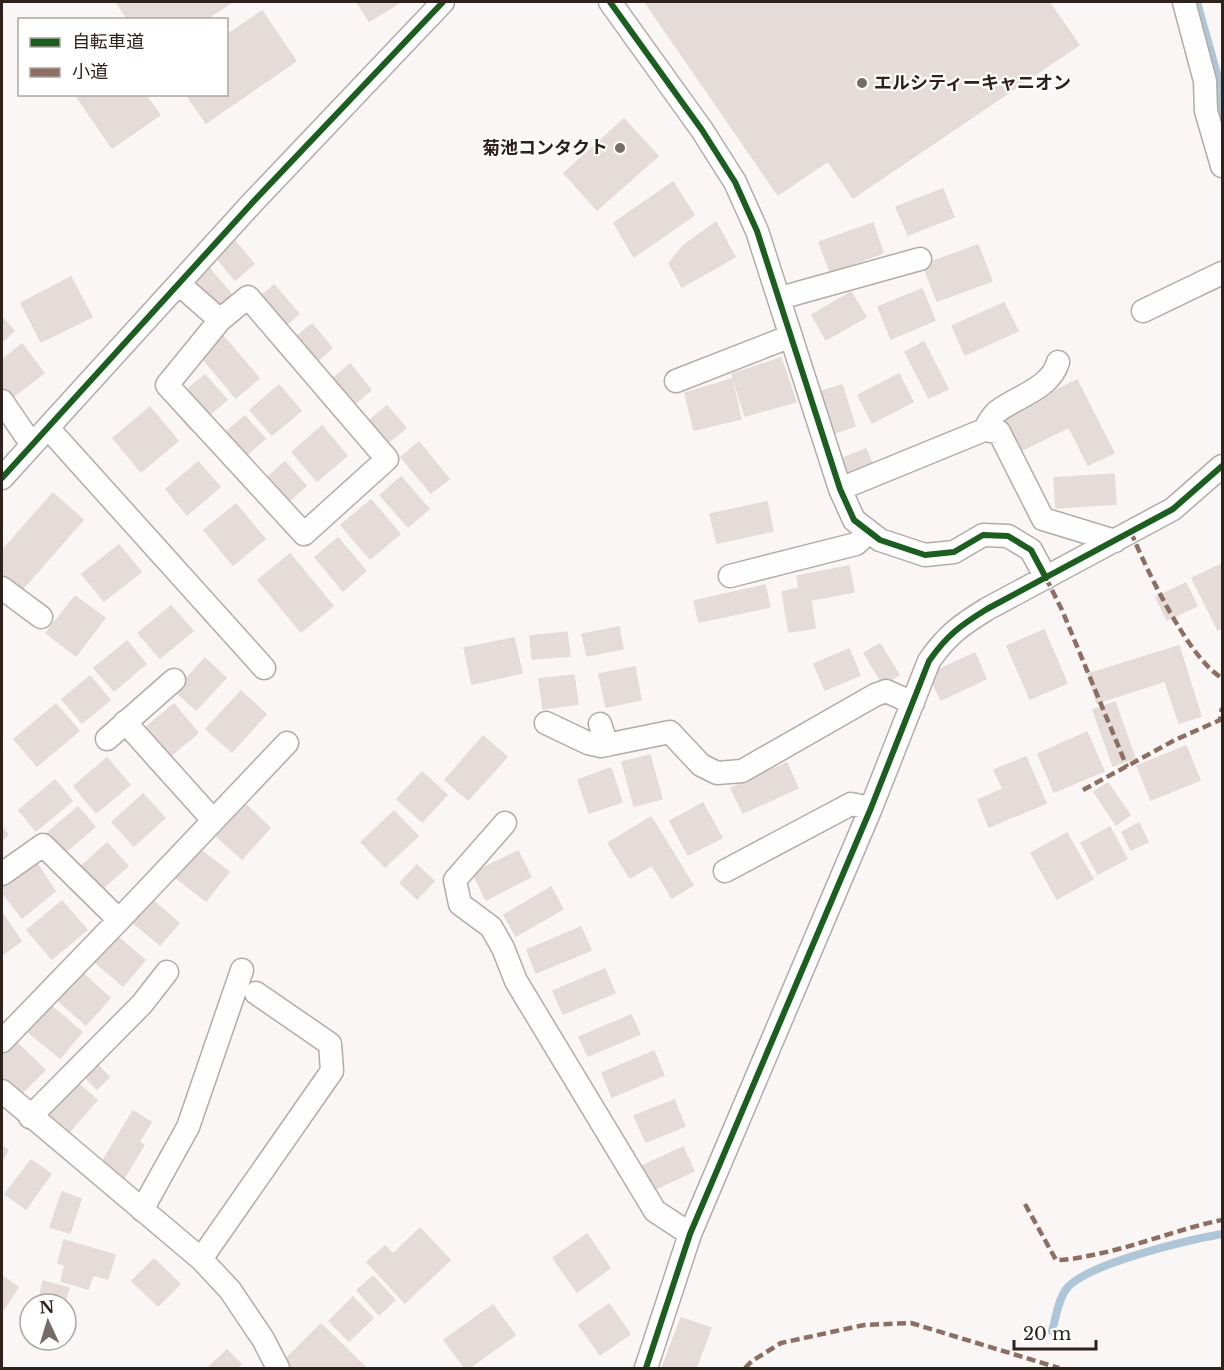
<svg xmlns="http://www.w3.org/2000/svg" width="1224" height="1370" viewBox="0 0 1224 1370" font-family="'Libre Baskerville','Noto Sans JP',serif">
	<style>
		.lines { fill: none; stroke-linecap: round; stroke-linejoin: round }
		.stream { stroke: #aec6d8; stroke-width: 8 }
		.building { fill: #e5dcd9; stroke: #e4dbd8; stroke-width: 1.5 }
		.street-casing { stroke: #b4aba9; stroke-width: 25 }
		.street { stroke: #fefefe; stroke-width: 22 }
		.quiet { stroke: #8d6e63; stroke-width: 4.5; stroke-dasharray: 9 4.5; stroke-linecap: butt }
		.cycleway-casing { stroke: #fff; stroke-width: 10 }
		.cycleway { stroke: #1b5e20; stroke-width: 6 }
		.poi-dot { fill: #756b67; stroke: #fff; stroke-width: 2 }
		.labels { text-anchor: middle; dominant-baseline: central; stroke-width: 4.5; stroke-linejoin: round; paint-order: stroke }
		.poi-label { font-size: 18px; font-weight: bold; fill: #2e201b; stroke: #fff; text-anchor: start }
	</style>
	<rect width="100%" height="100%" fill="#faf6f5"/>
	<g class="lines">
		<path class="stream" d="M1197,2L1219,81V102L1222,113
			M1052,1331C1056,1318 1058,1299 1067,1288C1089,1263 1188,1240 1222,1234"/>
	</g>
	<path class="building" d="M116,2H232L205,20H128Z
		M357,2H401L369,21Z
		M645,2H1049L1079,45L853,198L828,161L778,195Z
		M262,11L296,61L206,123L186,94H226V36Z
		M75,94H145L160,115L112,148Z
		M624,119L658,156L597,210L564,173Z
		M673,182L694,215L634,257L614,223Z
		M943,189L954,217L908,235L896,207Z
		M716,222L735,257L682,287L669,263L683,246Z
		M873,223L883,253L830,272L819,242Z
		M234,240L254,264L235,280L215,256Z
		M978,245L992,281L937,301L923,265Z
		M209,268L231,294L209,313L186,287Z
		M71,277L92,317L41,342L21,303Z
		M274,285L299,314L273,336L248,307Z
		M922,289L935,320L891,339L878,307Z
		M851,292L866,317L826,340L812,315Z
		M1004,303L1018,331L965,355L952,326Z
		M2,317L14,331L2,342Z
		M312,324L332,348L305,372L284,347Z
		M222,335L259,378L236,398L199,354Z
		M924,342L948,389L929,398L905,352Z
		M22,344L44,373L2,405V360Z
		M781,358L796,402L745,416L732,374Z
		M350,364L371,390L346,411L324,386Z
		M899,374L913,402L872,423L858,395Z
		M205,375L227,400L191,430L169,404Z
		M732,379L741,419L694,430L685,393Z
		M1077,380L1114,453L1088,465L1069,427L1006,458L989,424Z
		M279,385L301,411L272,435L250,410Z
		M842,385L855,426L834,433L820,392Z
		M387,406L406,428L378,451L359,429Z
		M150,407L178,441L141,472L113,438Z
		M245,416L265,439L231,468L211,444Z
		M322,426L347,456L317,481L292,452Z
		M419,442L449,479L431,493L401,457Z
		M866,449L875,471L849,481L841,459Z
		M198,462L220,487L187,515L166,489Z
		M285,462L306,486L276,512L255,488Z
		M1114,474L1116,504L1056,508L1054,478Z
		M401,477L429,509L408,527L380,495Z
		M53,493L83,520L19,593L2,578V551Z
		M371,500L400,534L370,559L341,525Z
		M767,502L773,531L717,543L710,514Z
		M236,504L265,539L233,565L204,530Z
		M338,538L366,571L343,591L315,557Z
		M119,545L141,572L104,601L82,574Z
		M290,554L333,606L301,632L258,580Z
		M1222,564V628L1218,630L1192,578Z
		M849,566L854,592L811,600L815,628L789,632L782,592L799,588L797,576Z
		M1186,583L1197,606L1167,620L1156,597Z
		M765,585L770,607L699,622L694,601Z
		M75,596L105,618L76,656L46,633Z
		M171,606L193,631L160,658L138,633Z
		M619,627L623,649L587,656L582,634Z
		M1044,630L1067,683L1030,699L1007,646Z
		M567,632L570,656L532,659L530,636Z
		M514,638L522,673L472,684L464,648Z
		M127,641L146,664L114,691L94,668Z
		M880,644L899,675L883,684L864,653Z
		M1179,646L1201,716L1179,723L1165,681L1097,703L1088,674Z
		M849,649L860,675L825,690L814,664Z
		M975,653L986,679L941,700L929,674Z
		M205,658L226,678L196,710L175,691Z
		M635,667L641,700L606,707L599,674Z
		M574,675L578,704L543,709L539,679Z
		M90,676L110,700L82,723L62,699Z
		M241,691L266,714L232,752L206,729Z
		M1115,702L1135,758L1113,766L1093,710Z
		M56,704L79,731L37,766L14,739Z
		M174,704L198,733L158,766L134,737Z
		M1087,732L1104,771L1054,792L1038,754Z
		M483,736L507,757L468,800L445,780Z
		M1186,746L1200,780L1151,800L1137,766Z
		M650,755L662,799L634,806L622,762Z
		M1026,757L1046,803L989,827L978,800L1003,789L994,770Z
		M107,758L130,785L96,813L74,786Z
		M787,763L798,788L743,813L731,788Z
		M611,768L622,802L589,813L578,780Z
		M422,772L447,795L422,822L397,799Z
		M55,780L72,801L36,831L19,810Z
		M1108,783L1130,815L1116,825L1094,792Z
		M143,794L165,818L134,846L112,822Z
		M243,802L270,828L242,859L214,834Z
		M703,803L722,838L688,855L670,821Z
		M78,807L95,827L63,854L46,834Z
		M394,811L418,836L385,867L361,842Z
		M651,817L693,885L672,898L652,865L630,878L608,843Z
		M1139,823L1148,842L1131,850L1122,832Z
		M2,827L8,835L2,840Z
		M1110,827L1127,859L1098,874L1081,843Z
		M1067,833L1093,879L1057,899L1031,853Z
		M107,843L128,866L95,895L75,872Z
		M198,848L229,872L206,901L175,877Z
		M518,851L531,877L486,900L473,873Z
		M36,862L55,891L22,918L2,892V887Z
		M417,865L434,881L417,899L400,883Z
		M551,887L563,909L516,936L504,915Z
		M152,900L179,923L160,945L132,922Z
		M62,901L87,930L52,959L27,930Z
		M2,913L21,941L2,955Z
		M581,927L591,950L536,973L527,950Z
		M118,937L145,960L123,986L96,963Z
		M605,969L615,993L563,1014L553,991Z
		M79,970L110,998L86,1025L55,998Z
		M49,1004L82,1032L60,1058L27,1031Z
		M631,1015L640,1034L588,1056L579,1037Z
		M15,1041L45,1070L20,1095L2,1078V1053Z
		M654,1051L664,1075L612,1097L602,1073Z
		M95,1062L109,1077L97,1089L82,1074Z
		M73,1079L97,1100L65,1137L41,1116Z
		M674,1100L685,1126L646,1142L634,1116Z
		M133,1111L151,1122L139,1142L144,1145L121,1183L98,1169Z
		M2,1146L8,1150L2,1161Z
		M683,1147L694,1171L651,1191L640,1167Z
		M31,1160L51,1174L26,1209L5,1194Z
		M62,1192L81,1199L70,1233L50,1227Z
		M420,1228L450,1260L405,1303L367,1262L385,1246L393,1254Z
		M587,1234L610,1268L577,1292L553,1258Z
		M64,1240L115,1255L108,1279L93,1275L88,1289L61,1281L65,1265L58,1263Z
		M154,1259L180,1284L158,1306L132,1281Z
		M2,1276L18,1287L4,1309L2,1307Z
		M373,1276L395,1300L379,1315L357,1290Z
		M43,1281L69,1288L64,1304H38Z
		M353,1297L373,1318L349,1341L329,1321Z
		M609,1304L630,1334L600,1355L579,1325Z
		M493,1305L515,1335L469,1368H465L444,1340Z
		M681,1318L711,1328L696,1368H662Z
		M321,1324L366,1368H290L283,1362Z
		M227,1350L241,1364L237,1368H208Z"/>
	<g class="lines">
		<g class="street-casing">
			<path id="street" d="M610,2L702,130L735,182L757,231L840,489L854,520L880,540L925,555L954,552L983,535L1008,536L1031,550L1046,578
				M1184,2L1205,81L1206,111L1222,166
				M179,284L220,320
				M248,297L387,459L304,534L167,385L220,320Z
				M780,298L920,259
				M1143,311L1222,273
				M676,381L791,336
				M2,401L32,445
				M48,428L264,668
				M984,430L999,432L1043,519L1115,541
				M2,478L253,202L443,2
				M840,489L984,430C988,424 992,415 998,411C1018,396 1051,388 1058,362
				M730,576L856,544L869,532
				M2,588L41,617
				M125,722L213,820
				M546,723L588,743L601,746L670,732L701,765L717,773L742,771L875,695L886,691L913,703
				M600,724L607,745
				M107,739L174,680
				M505,823L455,880L460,904L491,927L503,948L516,981L655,1211L690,1234
				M725,871L851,804L871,808
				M2,874L43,845L119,920
				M2,1041L119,920L287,743
				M2,1091L201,1259L230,1290L263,1339L278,1368
				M30,1117L142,1004L167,972
				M142,1210L188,1127L242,970
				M201,1259L332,1071L330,1044L256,993
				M646,1368L690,1234L871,808L929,661C947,635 961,625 987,609L1173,509L1222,466"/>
		</g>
		<use href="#street" class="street"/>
		<path class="quiet" d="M1131,532C1146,569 1189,659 1222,678
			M1046,578L1062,610L1127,767
			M1083,790L1175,740L1220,720L1222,708
			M1025,1204L1056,1260C1072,1260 1087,1256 1102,1253C1143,1244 1182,1228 1222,1220
			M745,1368L752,1361L781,1343L864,1325L911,1323L1059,1368"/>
		<g class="cycleway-casing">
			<path id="cycleway" d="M610,2L702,130L735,182L757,231L840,489L854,520L880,540L925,555L954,552L983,535L1008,536L1031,550L1046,578
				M2,478L253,202L443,2
				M646,1368L690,1234L871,808L929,661C947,635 961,625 987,609L1173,509L1222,466"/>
		</g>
		<use href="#cycleway" class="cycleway"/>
	</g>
	<g class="poi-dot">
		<circle cx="862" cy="83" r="6"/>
		<circle cx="620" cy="148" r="6"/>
	</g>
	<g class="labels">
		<g class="poi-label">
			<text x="874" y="83">エルシティーキャニオン</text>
			<text x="608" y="148" text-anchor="end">菊池コンタクト</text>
		</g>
	</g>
	<rect width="1224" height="1370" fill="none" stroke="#2e201b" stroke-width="6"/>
	<rect x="18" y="18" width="210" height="78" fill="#ffffff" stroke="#aba6a4" stroke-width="1.5"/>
	<rect x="30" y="38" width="30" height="9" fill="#1b5e20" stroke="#aba6a4" stroke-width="1.5"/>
	<text x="72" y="48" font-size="18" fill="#2e201b">自転車道</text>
	<rect x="30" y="68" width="30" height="9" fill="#8d6e63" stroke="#aba6a4" stroke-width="1.5"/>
	<text x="72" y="78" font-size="18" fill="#2e201b">小道</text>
	<g transform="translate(48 1322) rotate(356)"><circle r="28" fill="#ffffff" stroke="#aba6a4" stroke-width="1.5"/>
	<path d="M0-4.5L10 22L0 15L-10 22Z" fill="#756b67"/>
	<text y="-9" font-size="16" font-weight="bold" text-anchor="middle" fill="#2e201b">N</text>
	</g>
	<path d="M1014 1340v9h82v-9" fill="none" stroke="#2e201b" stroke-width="3"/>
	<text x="1023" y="1340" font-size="18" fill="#2e201b" stroke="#ffffff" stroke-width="4.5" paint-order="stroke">20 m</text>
</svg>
